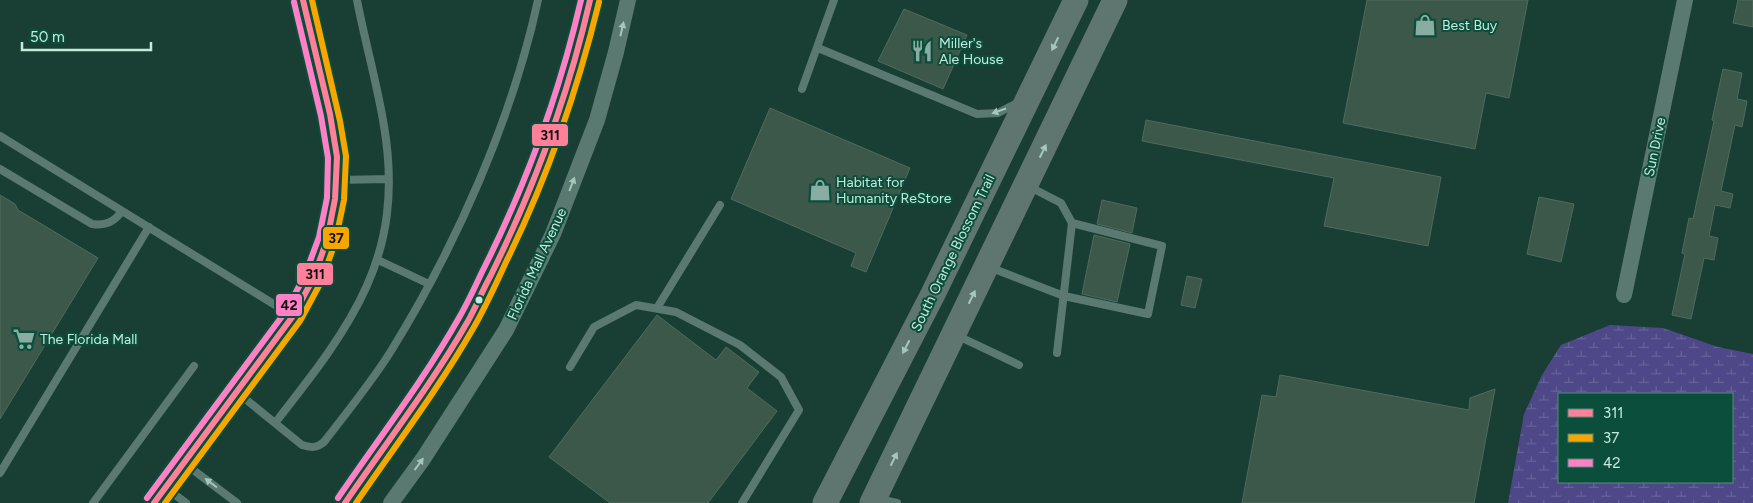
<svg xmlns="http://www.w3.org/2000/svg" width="1753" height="503" viewBox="0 0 1753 503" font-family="Figtree,sans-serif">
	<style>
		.wetland { fill: url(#wetland-marsh); fill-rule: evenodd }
		.building { fill: #3b584a; stroke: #4f6b5d }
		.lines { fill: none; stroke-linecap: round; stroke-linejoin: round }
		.service { stroke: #5a7970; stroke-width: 8 }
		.minor { stroke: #5a7970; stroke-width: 16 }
		.primary { stroke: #5f7670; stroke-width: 25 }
		.bus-1-casing { stroke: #0a4e3b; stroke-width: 10 }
		.bus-2-casing { stroke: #0a4e3b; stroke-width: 10 }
		.bus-3-casing { stroke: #0a4e3b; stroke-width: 10 }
		.bus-1 { stroke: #ff8098; stroke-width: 6 }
		.bus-2 { stroke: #f7a600; stroke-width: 6 }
		.bus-3 { stroke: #ff80c5; stroke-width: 6 }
		.oneway { fill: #a5c8bb }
		.oneway2 { fill: #a6c7bb }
		.bus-dot { fill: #c5eadb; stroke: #0a4e3b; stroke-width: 2 }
		.labels { text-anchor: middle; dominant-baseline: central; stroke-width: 4; stroke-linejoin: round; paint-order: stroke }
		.poi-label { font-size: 14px; fill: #c5eadb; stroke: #0a4e3b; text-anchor: start }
		.street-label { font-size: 14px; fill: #c5eadb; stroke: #0a4e3b }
		.line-badge { stroke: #0a4e3b; stroke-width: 2 }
		.pale-badge-label { font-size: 14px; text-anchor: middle; font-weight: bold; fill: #111 }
	</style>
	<defs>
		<pattern id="wetland-marsh" width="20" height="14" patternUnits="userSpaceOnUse" patternTransform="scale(1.25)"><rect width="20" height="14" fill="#4e4888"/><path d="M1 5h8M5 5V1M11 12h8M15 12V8" fill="none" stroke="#666398"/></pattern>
	</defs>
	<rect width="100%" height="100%" fill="#193f34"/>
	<path class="wetland" d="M1610,325L1663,328L1718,347L1753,354V503H1508L1524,414L1542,375L1561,345ZM1559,394H1732V482H1559Z"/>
	<path class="building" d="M1367,0H1528L1509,98L1486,93L1475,149L1343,123Z
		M1738,0H1753V27L1733,23Z
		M904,9L967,35L943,89L878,61Z
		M1723,69L1742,73L1737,99L1747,101L1742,127L1735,125L1721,191L1733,194L1730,208L1715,205L1709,236L1718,238L1714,260L1704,258L1691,319L1672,315L1685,254L1682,253L1689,218L1693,219L1714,121L1712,120Z
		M770,108L910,168L866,272L851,266L856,253L731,199Z
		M1146,120L1441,177L1428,246L1324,226L1334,178L1142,141Z
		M0,195L15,204L18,210L98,258L0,419Z
		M1539,197L1574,204L1561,262L1527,254Z
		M1102,200L1137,208L1132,233L1097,224Z
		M1094,235L1130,244L1117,302L1082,294Z
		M1187,276L1202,279L1195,308L1181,305Z
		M657,315L716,360L726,347L759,372L747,388L777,411L708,503H610L549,457Z
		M1280,375L1469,410L1470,398L1495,389L1474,503H1242L1262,395L1276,397Z"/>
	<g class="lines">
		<path class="service" d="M818,48L977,114L998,113L1019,102
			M802,89L834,0
			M0,136L293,316
			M0,169L92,224C106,226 114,222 122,211
			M337,180L388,179
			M378,260L429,284
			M989,267L1064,296L1148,314L1162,246L1072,223L1061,203L1028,186
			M657,308L720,205
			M958,336L1019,365
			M1057,353L1072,223
			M570,367L594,327L636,305L676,312L740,345L781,377L799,410L742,503
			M238,393L302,445C311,448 317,448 324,442C347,412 371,383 391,351C456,246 512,120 538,0
			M275,423C351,326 406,257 384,126C377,83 365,42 357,0
			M184,463L237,503
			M0,473L149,227
			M166,488L186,503
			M879,499L897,503
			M93,503L194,366
			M154,503L293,316C322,268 340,214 337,157C335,134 329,111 324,89C317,59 310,30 303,0"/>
		<path class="minor" d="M1624,295L1685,0
			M345,503C385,444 427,388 464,327C475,309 483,289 493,270C536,184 570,94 590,0
			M391,503L423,459L506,330L553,234L597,120L616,52L628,0"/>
		<path class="primary" d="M825,503L933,294L1076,0
			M872,503L1115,0"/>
		<g class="bus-1-casing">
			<path id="bus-1" d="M154,503L293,316L313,279L327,240L335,199L337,157L330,114L303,0
				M345,503C386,443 432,384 468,321C476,307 482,291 490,277C534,188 568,97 590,0"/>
		</g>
		<g class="bus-2-casing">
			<path id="bus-2" d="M165,503L300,321L321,282L335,243L344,200L346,156L340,121L312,0
				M356,503C396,445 439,388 474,327C486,306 496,284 506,262C547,179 577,92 599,2"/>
		</g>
		<g class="bus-3-casing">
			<path id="bus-3" d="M147,498L286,311L305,275L319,237L327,198L328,158L321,116L294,2
				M338,498C379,438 424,380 460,316C468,302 475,287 482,272C526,185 559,95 581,0"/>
		</g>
		<use href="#bus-1" class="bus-1"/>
		<use href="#bus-2" class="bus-2"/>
		<use href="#bus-3" class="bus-3"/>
	</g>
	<defs><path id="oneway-solid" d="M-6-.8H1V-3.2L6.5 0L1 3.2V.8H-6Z" transform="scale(1.25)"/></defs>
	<g class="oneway">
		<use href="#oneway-solid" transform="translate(622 29) rotate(-77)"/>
		<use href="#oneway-solid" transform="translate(999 111) rotate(161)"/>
		<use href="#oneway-solid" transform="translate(572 184) rotate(-69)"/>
		<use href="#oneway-solid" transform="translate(419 464) rotate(-54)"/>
		<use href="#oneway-solid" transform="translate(211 483) rotate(-143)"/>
	</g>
	<g class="oneway2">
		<use href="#oneway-solid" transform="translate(1055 44) rotate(116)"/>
		<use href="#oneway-solid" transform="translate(1043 151) rotate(-64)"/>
		<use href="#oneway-solid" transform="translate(972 297) rotate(-64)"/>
		<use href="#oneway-solid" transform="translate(906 347) rotate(117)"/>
		<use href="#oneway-solid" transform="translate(894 459) rotate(-64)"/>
	</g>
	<defs>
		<g id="shop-bare" transform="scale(1.725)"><path d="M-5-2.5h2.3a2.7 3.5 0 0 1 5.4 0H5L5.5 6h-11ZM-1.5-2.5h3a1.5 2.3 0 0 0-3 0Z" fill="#89aea1" stroke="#0a4e3b" stroke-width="2.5" paint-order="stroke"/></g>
		<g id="restaurant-bare" transform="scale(1.725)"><path d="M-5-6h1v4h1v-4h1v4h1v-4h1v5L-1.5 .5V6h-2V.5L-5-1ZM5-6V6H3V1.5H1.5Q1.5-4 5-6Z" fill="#89aea1" stroke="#0a4e3b" stroke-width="2.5" paint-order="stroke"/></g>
		<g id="supermarket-bare" transform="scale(1.725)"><path d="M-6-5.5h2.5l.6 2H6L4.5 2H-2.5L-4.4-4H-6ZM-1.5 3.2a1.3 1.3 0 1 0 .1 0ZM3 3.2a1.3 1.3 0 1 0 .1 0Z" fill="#89aea1" stroke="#0a4e3b" stroke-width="2.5" paint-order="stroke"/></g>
	</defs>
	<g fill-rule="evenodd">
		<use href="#shop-bare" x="1425" y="25"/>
		<use href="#restaurant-bare" x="922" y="51"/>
		<use href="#shop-bare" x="820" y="190"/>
		<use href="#supermarket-bare" x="24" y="339"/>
	</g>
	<circle class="bus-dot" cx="479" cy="300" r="4.5"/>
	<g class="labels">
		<g class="poi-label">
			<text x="1442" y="25">Best Buy</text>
			<text x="939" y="43">Miller's<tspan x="939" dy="16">Ale House</tspan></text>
			<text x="836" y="182">Habitat for<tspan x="836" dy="16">Humanity ReStore</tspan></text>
			<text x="40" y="339">The Florida Mall</text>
		</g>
		<g class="street-label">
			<text transform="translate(1655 147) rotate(-78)">Sun Drive</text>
			<text transform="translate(953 253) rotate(-64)">South Orange Blossom Trail</text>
			<text transform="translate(537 264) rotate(-65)">Florida Mall Avenue</text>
		</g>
	</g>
	<g class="line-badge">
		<rect x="531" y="123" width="38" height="24" rx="5" fill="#ff8098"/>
		<rect x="322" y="226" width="28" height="24" rx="5" fill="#f7a600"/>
		<rect x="296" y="262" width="38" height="24" rx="5" fill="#ff8098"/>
		<rect x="275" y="293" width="28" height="24" rx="5" fill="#ff80c5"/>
	</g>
	<g class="pale-badge-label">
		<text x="550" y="140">311</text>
		<text x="336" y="243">37</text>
		<text x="315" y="279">311</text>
		<text x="289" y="310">42</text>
	</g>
	<rect x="1558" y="393" width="175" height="90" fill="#0a4e3b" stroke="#558c7b"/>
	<rect x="1568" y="409" width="25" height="8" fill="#ff8098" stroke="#558c7b"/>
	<text x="1603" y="418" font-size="15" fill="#c5eadb">311</text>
	<rect x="1568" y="434" width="25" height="8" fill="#f7a600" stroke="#558c7b"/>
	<text x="1603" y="443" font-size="15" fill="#c5eadb">37</text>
	<rect x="1568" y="459" width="25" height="8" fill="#ff80c5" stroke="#558c7b"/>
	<text x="1603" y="468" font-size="15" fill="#c5eadb">42</text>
	<path d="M22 42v8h129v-8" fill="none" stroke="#c5eadb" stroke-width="2.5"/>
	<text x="30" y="42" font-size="15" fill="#c5eadb" stroke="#0a4e3b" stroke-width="4" paint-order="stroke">50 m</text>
</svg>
